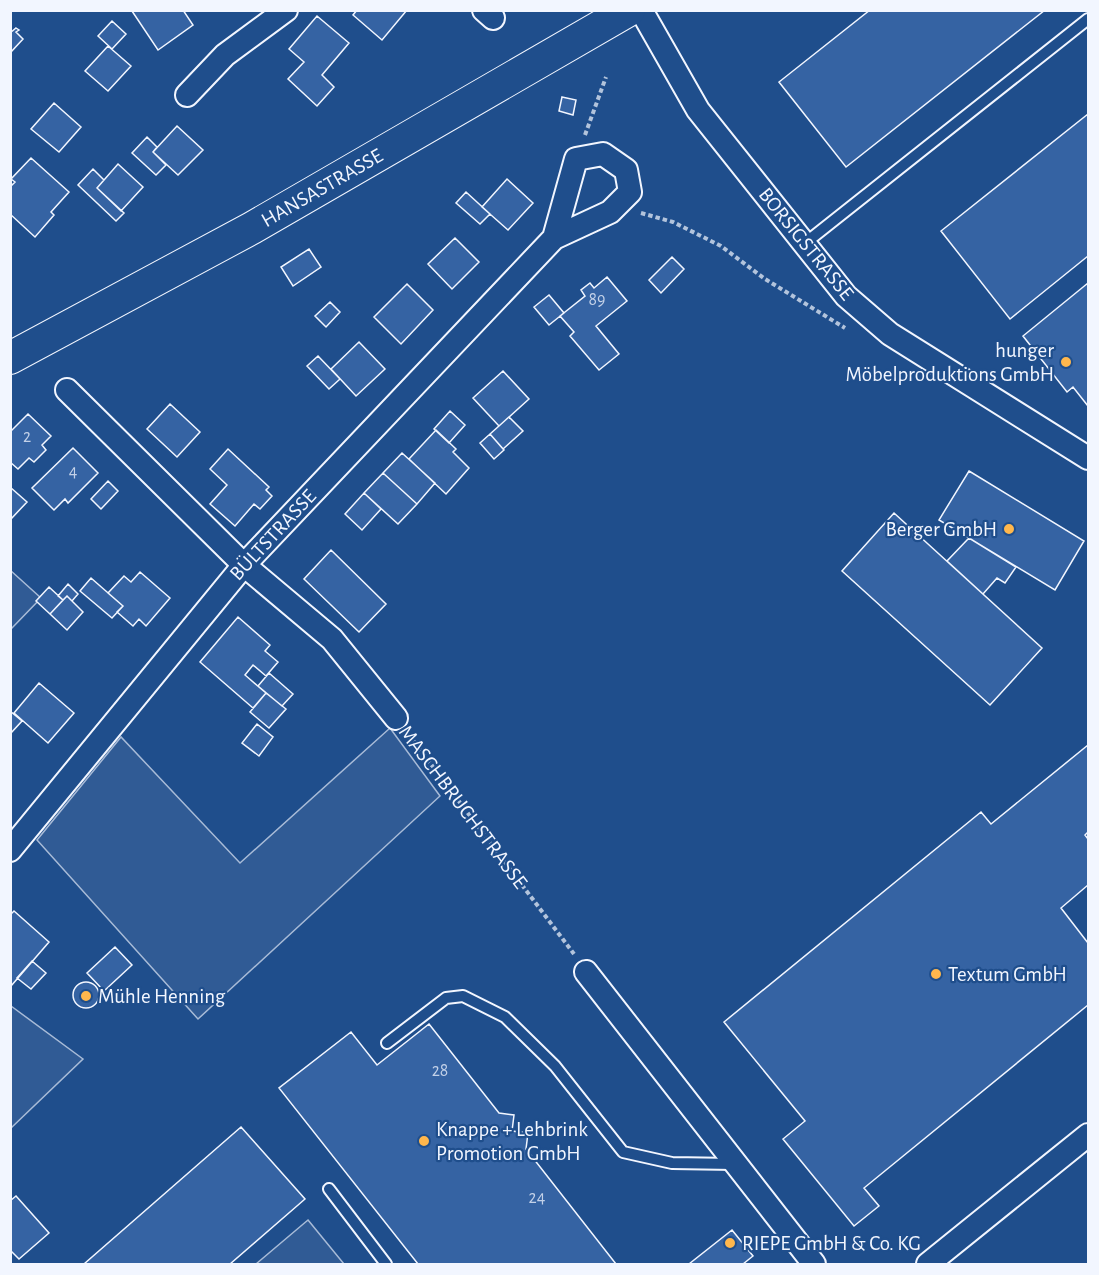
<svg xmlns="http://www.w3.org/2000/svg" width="1099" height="1275" viewBox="0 0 1099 1275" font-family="'Alegreya Sans',sans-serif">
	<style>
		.green { fill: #305b95; stroke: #a8bbd7; stroke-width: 1.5 }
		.building { fill: #3563a3; stroke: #f2f6ff; stroke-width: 1.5 }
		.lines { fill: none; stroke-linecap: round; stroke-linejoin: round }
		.service-casing { stroke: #f2f6ff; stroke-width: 14 }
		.minor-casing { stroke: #f2f6ff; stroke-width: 26 }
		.secondary-casing { stroke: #f2f6ff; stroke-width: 34 }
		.path { stroke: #b3c4dc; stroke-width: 4; stroke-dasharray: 4.5 3; stroke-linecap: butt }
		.service { stroke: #1f4e8c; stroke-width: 10 }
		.minor { stroke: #1f4e8c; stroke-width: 22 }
		.secondary { stroke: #1f4e8c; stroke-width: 32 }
		.poi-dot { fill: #ffb74d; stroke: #1f4e8c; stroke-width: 2 }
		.labels { text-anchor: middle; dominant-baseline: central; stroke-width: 4.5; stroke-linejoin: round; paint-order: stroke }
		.number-label { font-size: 18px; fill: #c3d1e8 }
		.street-label { font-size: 21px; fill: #f2f6ff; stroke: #1f4e8c }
		.poi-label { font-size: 21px; fill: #f2f6ff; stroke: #1f4e8c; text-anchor: start }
	</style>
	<rect width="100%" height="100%" fill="#1f4e8c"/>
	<path class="green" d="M10,570L41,598L11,629H10Z
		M390,728L440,796L198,1019L37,840L121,737L240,863Z
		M11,1006L83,1059L11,1128Z
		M308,1220L344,1264H256Z"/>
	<path class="building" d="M133,10H183L193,25L158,50L132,11Z
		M357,10H407L382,40L353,15Z
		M870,10H1045L846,167L779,82Z
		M317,16L349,43L322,75L334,87L317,106L288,79L304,62L289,49Z
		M112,21L126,34L112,49L98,36Z
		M16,28L19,30L16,32L23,39L10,53V33Z
		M108,46L131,66L108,91L85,71Z
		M562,97L576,100L573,115L559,111Z
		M54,103L81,127L59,152L31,129Z
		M1088,114V256L1010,319L941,231Z
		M177,126L203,150L178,175L153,152Z
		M147,137L157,147L153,152L166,165L156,175L132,153Z
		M31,158L69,192L51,212L54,215L35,237L10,214V187L15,182L11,179Z
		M118,164L143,187L121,211L97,188Z
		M93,169L104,180L97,188L124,213L116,221L78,185Z
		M507,179L533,203L508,230L482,207Z
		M466,192L490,214L480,224L456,203Z
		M455,238L479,262L452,289L428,264Z
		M309,249L321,267L293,286L281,267Z
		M672,257L684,269L661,293L649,280Z
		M607,277L627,301L596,326L619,354L599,370L570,336L574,332L560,316L585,296L581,290L590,283L594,288Z
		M1088,283V406L1073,387L1067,392L1023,336Z
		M407,284L433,310L401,344L374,317Z
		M549,295L564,313L549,325L534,307Z
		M330,302L340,312L326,327L315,316Z
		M359,342L385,369L356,396L331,369Z
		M318,356L340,379L329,389L307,366Z
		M503,371L529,399L499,426L473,398Z
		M170,404L200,432L177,457L147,429Z
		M450,411L465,425L449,443L434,429Z
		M28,414L51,436L42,445L46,450L34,462L29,458L18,469L10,462V432Z
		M509,417L523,431L503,449L490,434Z
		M436,430L456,449L453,452L469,468L446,494L409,459Z
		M490,434L504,450L494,459L480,443Z
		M73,448L98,473L68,503L65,499L54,510L32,488Z
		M228,449L269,487L266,490L272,496L260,509L254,504L235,526L210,504L227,485L210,469Z
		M402,453L435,483L417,504L383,473Z
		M969,471L1084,541L1055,590L939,520Z
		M383,473L417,504L398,524L364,493Z
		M108,481L118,491L101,509L91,499Z
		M10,487L27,502L10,520Z
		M364,493L381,509L362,530L345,514Z
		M894,513L1042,648L990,705L842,571Z
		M969,538L1016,567L1005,583L997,578L983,594L947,561Z
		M331,550L386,604L359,632L304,579Z
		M140,572L170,598L146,626L139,619L133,626L117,612L123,606L108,593L124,576L131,582Z
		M91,578L123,606L112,618L80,591Z
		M68,584L78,594L72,601L67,596L63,600L58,596Z
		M49,587L63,600L50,614L36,601Z
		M67,596L83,612L67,630L50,614Z
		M238,617L270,645L265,651L278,662L266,676L253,665L245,675L266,693L253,708L200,662Z
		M269,673L293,694L282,706L258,686Z
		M39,683L74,713L48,743L14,713Z
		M266,693L286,709L269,728L250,712Z
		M10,711L22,721L10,734Z
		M257,724L273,737L259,756L242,743Z
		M1088,745V832L1085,835L1088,839V885L1061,908L1088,943V1005L864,1188L879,1206L854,1226L783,1139L805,1121L724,1022L981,812L991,824Z
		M14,911L49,942L11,986L10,915Z
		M115,947L132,965L104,991L87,973Z
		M32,961L46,973L31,989L17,978Z
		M73 995a13 13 0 1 1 26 0a13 13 0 1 1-26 0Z
		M429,1024L499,1113L514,1115L512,1131L528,1133L526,1149L616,1264H418L279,1088L351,1032L377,1065Z
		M241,1127L305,1199L230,1264H84Z
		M16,1196L49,1233L19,1259L10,1250V1201Z
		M732,1230L753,1256L743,1264H689Z"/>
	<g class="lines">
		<g class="service-casing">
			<path id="service" d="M804,244L1088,19
				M387,1043L446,998L463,996L505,1017L555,1066L623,1152L672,1163L734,1164
				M329,1189L386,1264"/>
		</g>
		<g class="minor-casing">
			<path id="minor" d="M484,10L493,18
				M641,10L698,110L846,296L890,334L1088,458
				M187,95L225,55L286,10
				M67,390L244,565L332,639L396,718
				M10,850L244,565L554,238L610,212L630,192L626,170L603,154L576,159L554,238
				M586,972L814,1264
				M928,1264L1088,1135"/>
		</g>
		<g class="secondary-casing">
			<path id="secondary" d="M10,358L252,228L629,10"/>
		</g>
		<path class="path" d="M585,135L606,77
			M641,213L673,222L721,246L765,279L845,328
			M409,735L574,954"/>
		<use href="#service" class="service"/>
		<use href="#minor" class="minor"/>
		<use href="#secondary" class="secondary"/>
	</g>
	<g class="poi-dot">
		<circle cx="1066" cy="362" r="6"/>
		<circle cx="1009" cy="529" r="6"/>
		<circle cx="936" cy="974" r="6"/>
		<circle cx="86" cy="996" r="6"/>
		<circle cx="424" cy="1141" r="6"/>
		<circle cx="730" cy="1243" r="6"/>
	</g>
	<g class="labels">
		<g class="number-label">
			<text x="597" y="300">89</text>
			<text x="27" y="437">2</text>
			<text x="73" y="472">4</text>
			<text x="440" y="1071">28</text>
			<text x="537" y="1198">24</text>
		</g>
		<g class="street-label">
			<text transform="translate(322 188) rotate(-30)">HANSASTRASSE</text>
			<text transform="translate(806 244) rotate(51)">BORSIGSTRASSE</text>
			<text transform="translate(273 535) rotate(-47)">BÜLTSTRASSE</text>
			<text transform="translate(463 807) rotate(53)">MASCHBRUCHSTRASSE</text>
		</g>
		<g class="poi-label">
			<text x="1054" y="350" text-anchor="end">hunger<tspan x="1054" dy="24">Möbelproduktions GmbH</tspan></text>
			<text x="997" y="529" text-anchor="end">Berger GmbH</text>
			<text x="948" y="974">Textum GmbH</text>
			<text x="98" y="996">Mühle Henning</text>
			<text x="436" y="1129">Knappe + Lehbrink<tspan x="436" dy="24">Promotion GmbH</tspan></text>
			<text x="742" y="1243">RIEPE GmbH &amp; Co. KG</text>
		</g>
	</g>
	<rect width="1099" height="1275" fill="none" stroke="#f2f6ff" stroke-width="24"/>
</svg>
